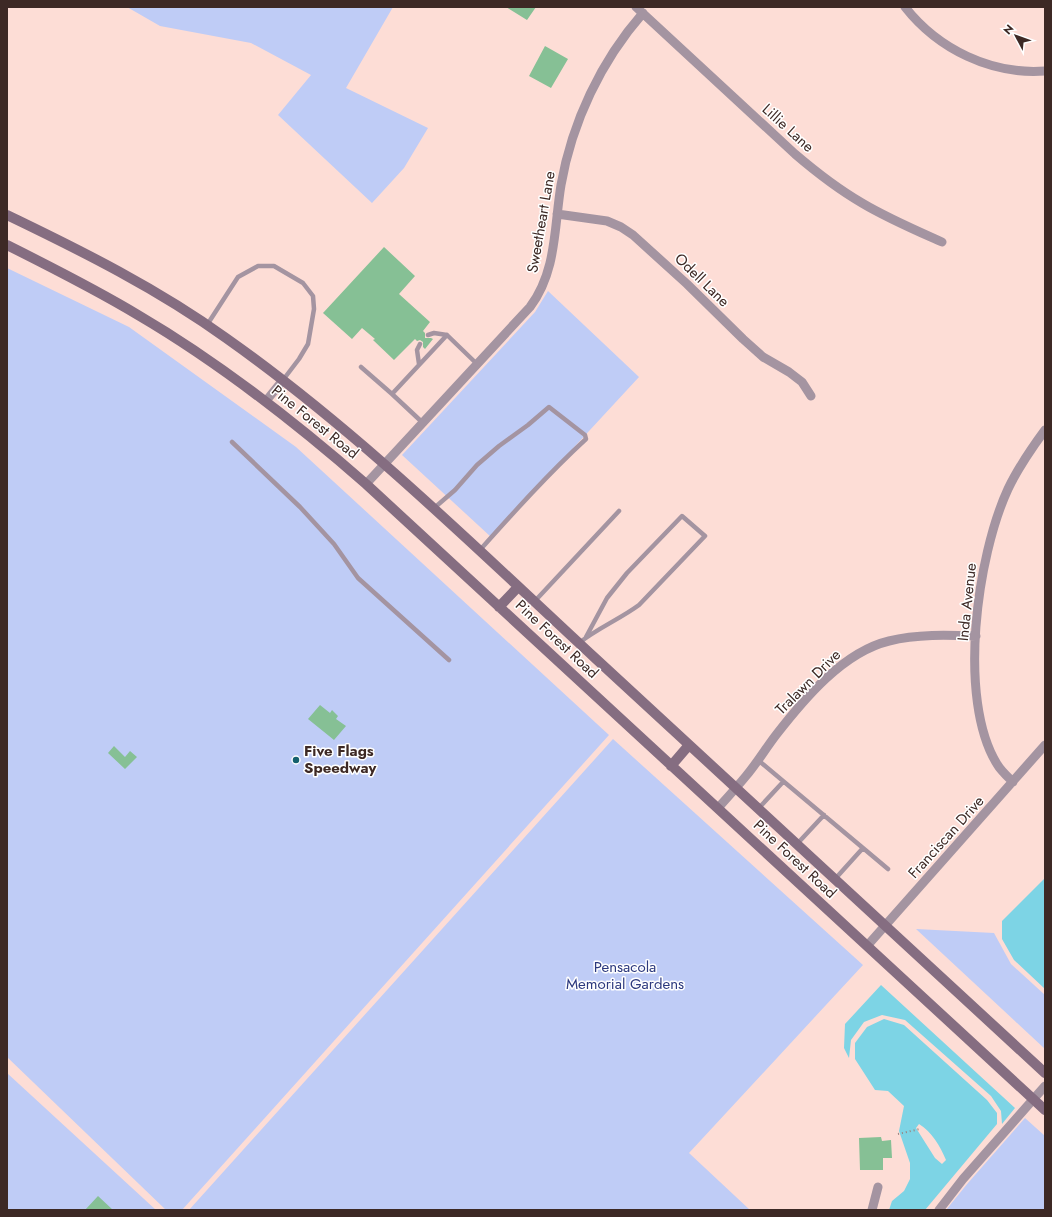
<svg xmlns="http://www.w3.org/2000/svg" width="1052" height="1217" viewBox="0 0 1052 1217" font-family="Jost,sans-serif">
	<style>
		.green { fill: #bfccf6 }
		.water { fill: #7dd4e5; fill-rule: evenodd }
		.building { fill: #86c095 }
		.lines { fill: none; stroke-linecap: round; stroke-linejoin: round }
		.path { stroke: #9a807b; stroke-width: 2; stroke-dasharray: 1 3; stroke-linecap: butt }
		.service { stroke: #a494a1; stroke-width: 4.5 }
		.minor { stroke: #a494a1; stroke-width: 9 }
		.secondary { stroke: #856d81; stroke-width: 10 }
		.poi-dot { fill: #15606d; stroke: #fff; stroke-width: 1.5 }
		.labels { text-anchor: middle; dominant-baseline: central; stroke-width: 3; stroke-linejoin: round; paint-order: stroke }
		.street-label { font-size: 15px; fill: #3d2925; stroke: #fff }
		.poi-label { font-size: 15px; font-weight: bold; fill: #3d2925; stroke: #fff; text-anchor: start }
		.park-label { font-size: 15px; fill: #2c397e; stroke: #fff }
	</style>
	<rect width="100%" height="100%" fill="#fdddd6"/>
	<path class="green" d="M127,7H393L346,88L428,128L404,168L372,203L278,115L311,75L251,43L160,26Z
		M7,268L129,327L296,447L609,735L182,1210H166L7,1057Z
		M548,291L639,377L491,537L402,455L535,312Z
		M613,739L863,965L689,1153L750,1210H189Z
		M916,929L994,933L1011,964L1045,995V1049Z
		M7,1073L156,1210H7Z
		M1025,1118L1045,1136V1210H946L968,1183Z"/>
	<path class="water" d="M1045,878V989L1014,960L1002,939V921Z
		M881,985L1015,1108L1002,1124L1001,1111L991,1096L905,1020L882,1015L864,1022L851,1040L849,1058L844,1048L845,1024Z
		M884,1019L904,1025L987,1100L997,1113V1124L925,1210H889L892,1201L904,1191L910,1179V1163L899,1131L904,1106L888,1091L875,1090L855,1059V1043L867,1027ZM919,1124C932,1132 940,1146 946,1160L942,1164L935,1158L916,1128Z"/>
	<path class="building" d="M506,7H536L527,20Z
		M545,46L568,59L551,88L529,76Z
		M384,247L415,276L399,294L430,322L423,331L425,333V338H431L433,339L425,349L423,347V342L420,340L417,341L415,339L394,360L373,340L375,339L362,328L352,339L323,313Z
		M320,705L330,713L332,710L338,716L336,719L346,726L334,740L308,719Z
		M114,746L125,757L130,751L137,757L125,769L108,753Z
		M881,1137L882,1141L891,1140L892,1158H883V1170H860L859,1138Z
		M98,1196L113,1210H85Z"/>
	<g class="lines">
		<path class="path" d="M898,1134L920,1129"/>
		<path class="service" d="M207,325L238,277L258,266H274L303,283L313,296L314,309L308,344L299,359L283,380
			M428,335L434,333L447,335
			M419,364L417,350L420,344
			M361,367L392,394
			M423,423L392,394L447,335L477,364
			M232,442L300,507L334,544L358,578L449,660
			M433,509L455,490L477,465L499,446L528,425L549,407L585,435L586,439C548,474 514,512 480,550
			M534,602L619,511
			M579,643C598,628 620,619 639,605L705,536L682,516L627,573L607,598L586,637
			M758,760L863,848L835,879
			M758,809L783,782
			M797,844L824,815
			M863,848L888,869"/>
		<path class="minor" d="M636,7L795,154C816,172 838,189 862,203C887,218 915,230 942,242
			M905,7C938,49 991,75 1045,71
			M557,214L607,221L621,227L633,235L687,284L743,339L763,357L789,372L802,382L811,396
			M266,401L283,380
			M366,484L530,307C557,271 554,227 561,185C572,122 601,61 643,13
			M1013,782C1008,777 1001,771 997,764C957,699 977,556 1008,489C1018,468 1031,449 1045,430
			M718,808C727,798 737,787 746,776C757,763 766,748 776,735C804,699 843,652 889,641C917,634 947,635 976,636
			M867,946L1045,745
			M872,1210L878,1187
			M939,1210L963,1179L1045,1086"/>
		<path class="secondary" d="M7,215C82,251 158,289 226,338C359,432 476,548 595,658C745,796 895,934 1045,1073
			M7,245C51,267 95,289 138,315C220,363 295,422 366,484L1045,1110
			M499,607L518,587
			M671,766L689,745"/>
	</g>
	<circle class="poi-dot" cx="296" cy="760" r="4"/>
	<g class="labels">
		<g class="street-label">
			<text transform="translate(788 128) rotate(42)">Lillie Lane</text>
			<text transform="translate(541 222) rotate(-80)">Sweetheart Lane</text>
			<text transform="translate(702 280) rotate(44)">Odell Lane</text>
			<text transform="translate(315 422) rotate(39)">Pine Forest Road</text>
			<text transform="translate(967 602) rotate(-84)">Inda Avenue</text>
			<text transform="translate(557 639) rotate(43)">Pine Forest Road</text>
			<text transform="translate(808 682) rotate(-45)">Tralawn Drive</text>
			<text transform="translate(946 837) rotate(-48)">Franciscan Drive</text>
			<text transform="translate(795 859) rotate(43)">Pine Forest Road</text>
		</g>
		<g class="poi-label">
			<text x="304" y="751">Five Flags<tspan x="304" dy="17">Speedway</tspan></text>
		</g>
		<g class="park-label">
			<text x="625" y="967">Pensacola<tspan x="625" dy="17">Memorial Gardens</tspan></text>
		</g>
	</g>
	<rect width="1052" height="1217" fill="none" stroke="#3d2925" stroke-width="16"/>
	<g transform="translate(1016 36) rotate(311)" stroke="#ffffff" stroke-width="3" paint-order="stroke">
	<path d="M0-3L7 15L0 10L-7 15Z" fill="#3d2925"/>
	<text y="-6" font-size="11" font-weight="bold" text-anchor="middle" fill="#3d2925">N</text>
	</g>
</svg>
